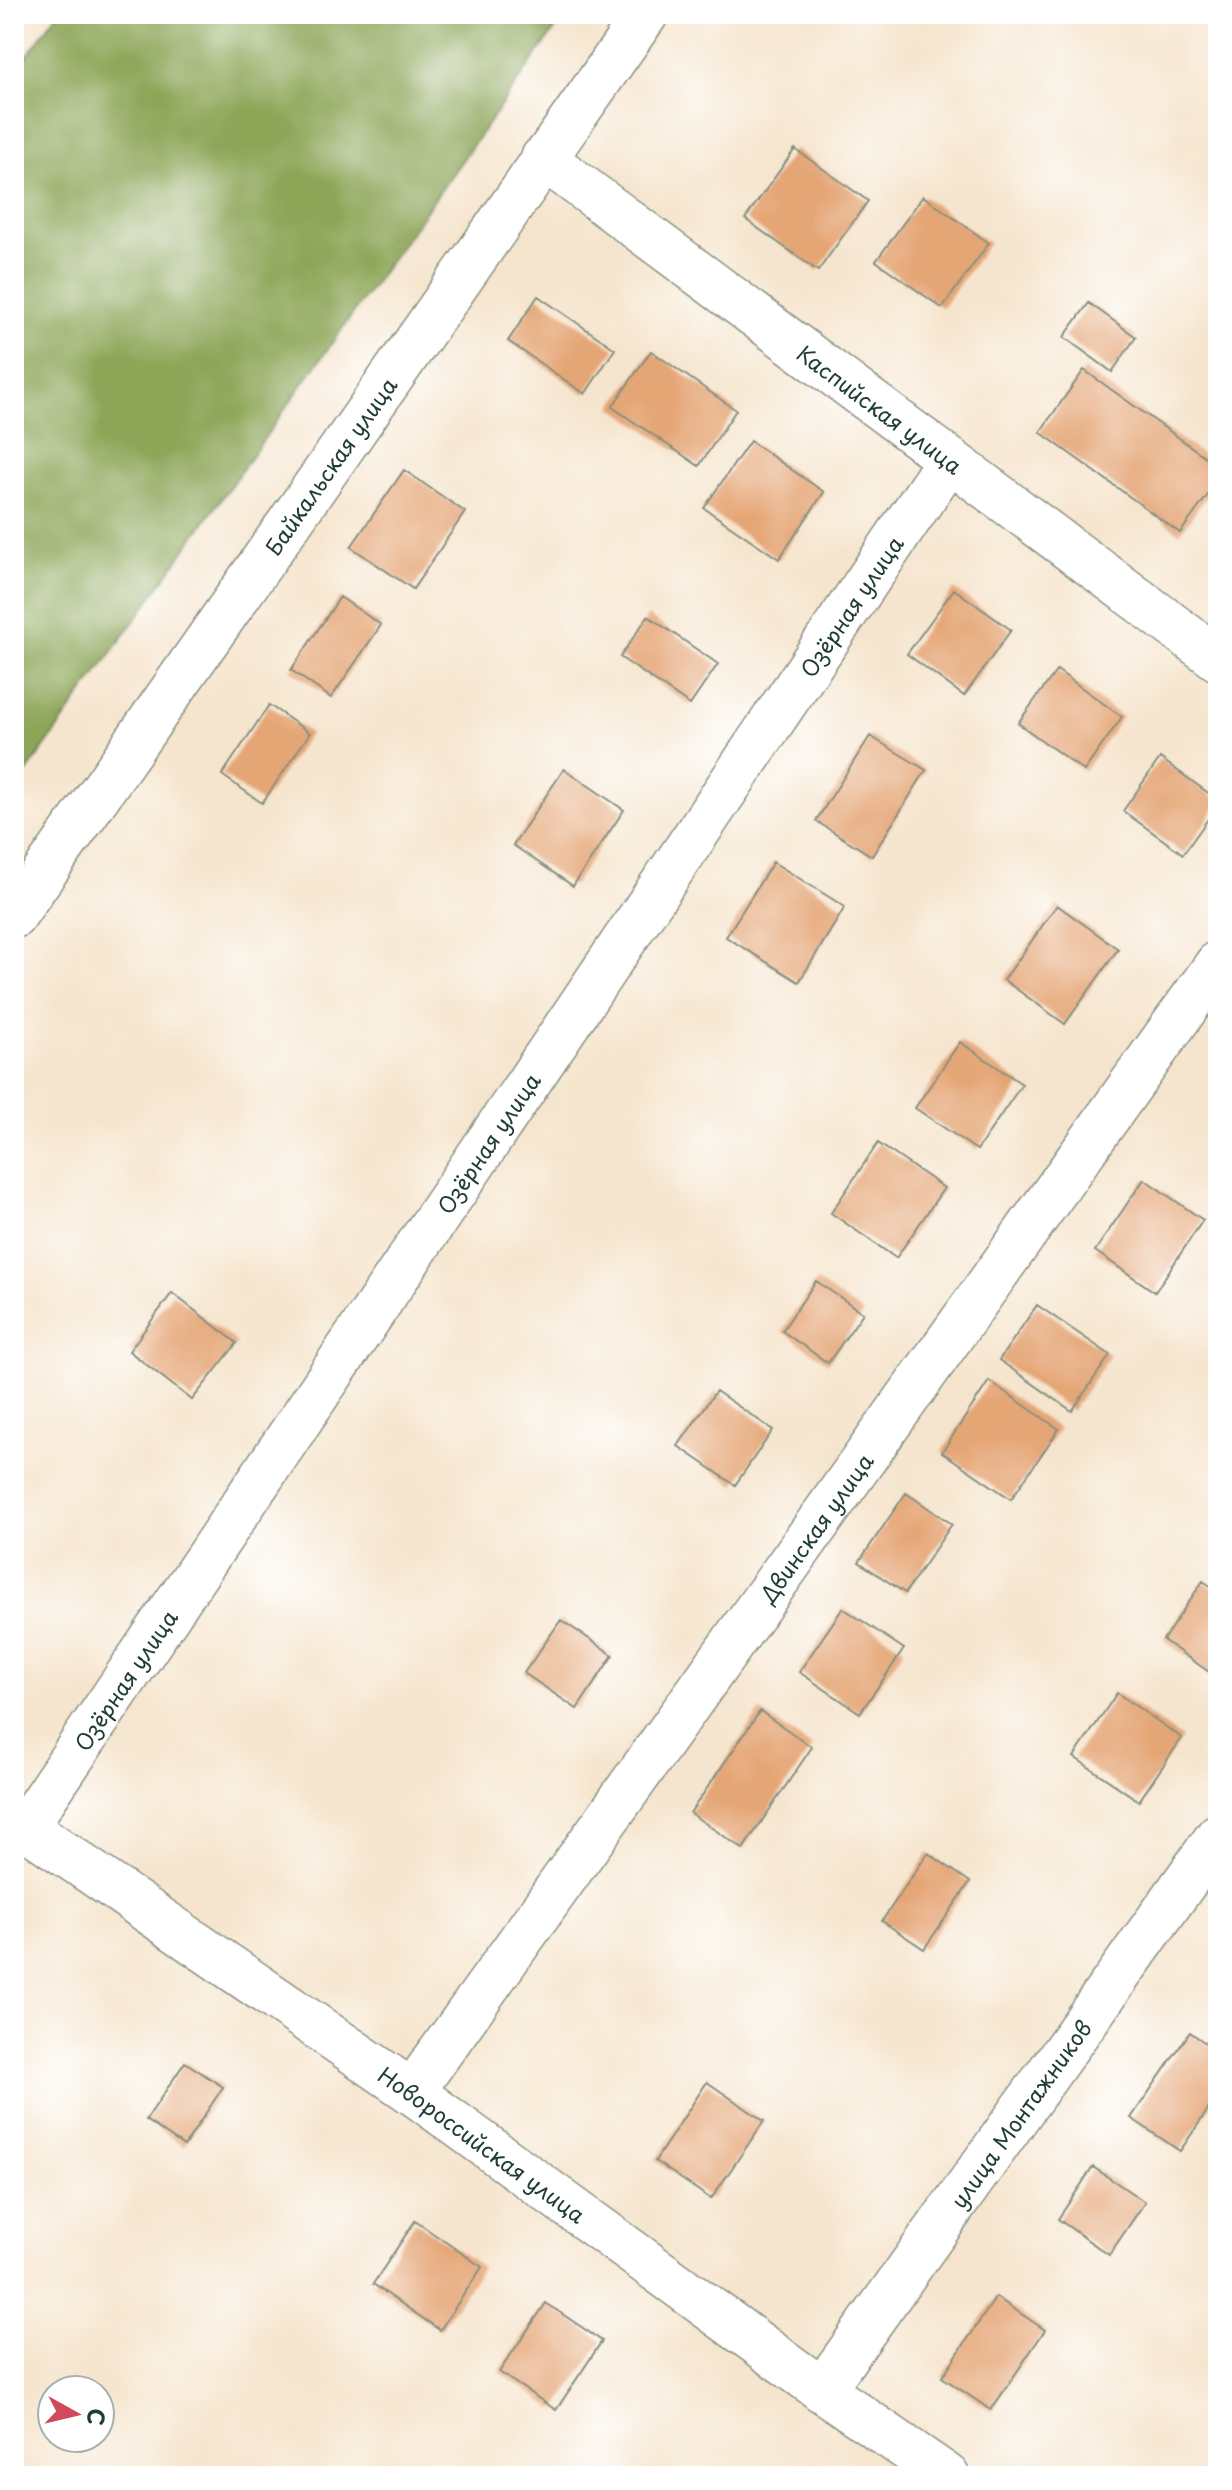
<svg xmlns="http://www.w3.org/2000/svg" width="1232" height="2490" viewBox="0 0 1232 2490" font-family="'Playpen Sans',sans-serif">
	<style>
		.forest { fill: #8ca556; stroke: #567145; stroke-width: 2 }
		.building { fill: #e5a676 }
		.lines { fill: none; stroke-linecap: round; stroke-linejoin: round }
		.minor-casing { stroke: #8a9181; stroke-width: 47 }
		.minor { stroke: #fff; stroke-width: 44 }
		.labels { text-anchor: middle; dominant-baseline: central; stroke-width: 7; stroke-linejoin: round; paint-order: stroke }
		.street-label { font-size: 22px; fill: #1f3d34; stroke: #fff }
	</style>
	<rect width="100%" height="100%" fill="#fff"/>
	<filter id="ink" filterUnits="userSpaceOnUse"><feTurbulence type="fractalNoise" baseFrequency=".0125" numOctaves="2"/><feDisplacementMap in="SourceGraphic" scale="16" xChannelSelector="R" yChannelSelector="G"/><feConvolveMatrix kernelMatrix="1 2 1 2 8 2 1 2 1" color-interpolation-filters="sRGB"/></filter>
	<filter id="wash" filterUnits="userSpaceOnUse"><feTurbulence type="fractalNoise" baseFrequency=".006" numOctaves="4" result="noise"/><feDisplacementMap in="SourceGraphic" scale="32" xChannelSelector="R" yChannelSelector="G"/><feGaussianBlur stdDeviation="1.8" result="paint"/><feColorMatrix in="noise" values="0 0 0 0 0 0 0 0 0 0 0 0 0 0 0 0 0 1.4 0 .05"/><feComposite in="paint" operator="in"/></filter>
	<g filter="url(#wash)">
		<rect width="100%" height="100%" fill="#f6e5ce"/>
		<path class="forest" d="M57,14H566L14,790V74Z"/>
		<g id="blocks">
			<path class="building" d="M795,149L868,201L818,271L745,219Z
				M923,196L989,243L942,308L876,261Z
				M538,296L615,349L585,394L508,341Z
				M1089,303L1136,337L1112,372L1064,337Z
				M651,351L736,410L699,466L612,407Z
				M1084,370L1218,466V481L1180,533L1040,432Z
				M750,441L824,492L779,559L704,508Z
				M404,470L465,512L413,589L351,547Z
				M954,589L1011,630L964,696L907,654Z
				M340,597L381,625L331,698L291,670Z
				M648,616L718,664L690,705L620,657Z
				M1057,670L1122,717L1084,771L1018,723Z
				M269,705L310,733L262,803L222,775Z
				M870,736L926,770L872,856L816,821Z
				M1160,758L1218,800V805L1183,854L1123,811Z
				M564,769L624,810L573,886L513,845Z
				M773,862L845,907L799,982L726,937Z
				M1057,905L1118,949L1065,1024L1004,980Z
				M960,1042L1022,1084L977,1150L915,1108Z
				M878,1143L944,1188L896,1258L831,1213Z
				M1144,1179L1203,1220L1155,1292L1095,1251Z
				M816,1281L863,1313L828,1363L782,1331Z
				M172,1293L237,1343L192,1400L129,1351Z
				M1037,1305L1110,1355L1072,1411L999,1360Z
				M989,1381L1059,1429L1011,1499L942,1452Z
				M716,1391L773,1430L735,1485L678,1446Z
				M906,1493L952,1524L905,1593L859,1562Z
				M1203,1581L1218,1591V1678L1163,1640Z
				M843,1608L904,1649L860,1713L799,1672Z
				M561,1620L613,1655L577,1709L524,1673Z
				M1117,1693L1182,1738L1139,1801L1074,1757Z
				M760,1711L812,1747L743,1849L690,1813Z
				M928,1853L970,1882L924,1949L882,1921Z
				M1190,2032L1218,2052V2095L1180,2151L1131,2118Z
				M185,2062L223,2087L184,2146L146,2120Z
				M707,2082L764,2121L711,2199L655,2161Z
				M1093,2167L1145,2202L1109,2255L1058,2219Z
				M415,2221L482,2267L440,2330L373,2284Z
				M996,2297L1045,2330L991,2410L942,2377Z
				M546,2303L602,2341L556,2410L499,2372Z"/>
		</g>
	</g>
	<g filter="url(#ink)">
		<use href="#blocks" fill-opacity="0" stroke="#8a9181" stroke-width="2"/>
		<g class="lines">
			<g class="minor-casing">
				<g id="minor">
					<path id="s1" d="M543,158L1218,659"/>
					<path id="s2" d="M14,916L646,14"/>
					<path id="s3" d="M14,1819L412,2092L822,2390L947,2476"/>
					<path id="s4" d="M25,1827L949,460"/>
					<path id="s5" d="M412,2092L1218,963"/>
					<path id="s6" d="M822,2390L1218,1836"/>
				</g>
			</g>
			<use href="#minor" class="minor"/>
		</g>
	</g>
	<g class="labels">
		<g class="street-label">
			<text stroke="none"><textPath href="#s1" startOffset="420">Каспийская улица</textPath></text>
			<text stroke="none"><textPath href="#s2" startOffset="550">Байкальская улица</textPath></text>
			<text stroke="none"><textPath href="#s4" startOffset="1474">Озёрная улица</textPath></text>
			<text stroke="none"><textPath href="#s4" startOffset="826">Озёрная улица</textPath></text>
			<text stroke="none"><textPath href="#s5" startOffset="694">Двинская улица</textPath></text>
			<text stroke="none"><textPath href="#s4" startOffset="178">Озёрная улица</textPath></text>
			<text stroke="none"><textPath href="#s6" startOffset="340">улица Монтажников</textPath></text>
			<text stroke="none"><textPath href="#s3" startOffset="570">Новороссийская улица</textPath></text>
		</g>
	</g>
	<rect width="1232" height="2490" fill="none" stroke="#fff" stroke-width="48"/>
	<g transform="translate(76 2414) rotate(98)"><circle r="38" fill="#ffffff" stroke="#a5b1ae" stroke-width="2"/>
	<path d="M0-6L14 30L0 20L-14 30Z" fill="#d1495b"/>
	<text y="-12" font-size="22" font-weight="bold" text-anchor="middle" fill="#1f3d34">С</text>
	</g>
</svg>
